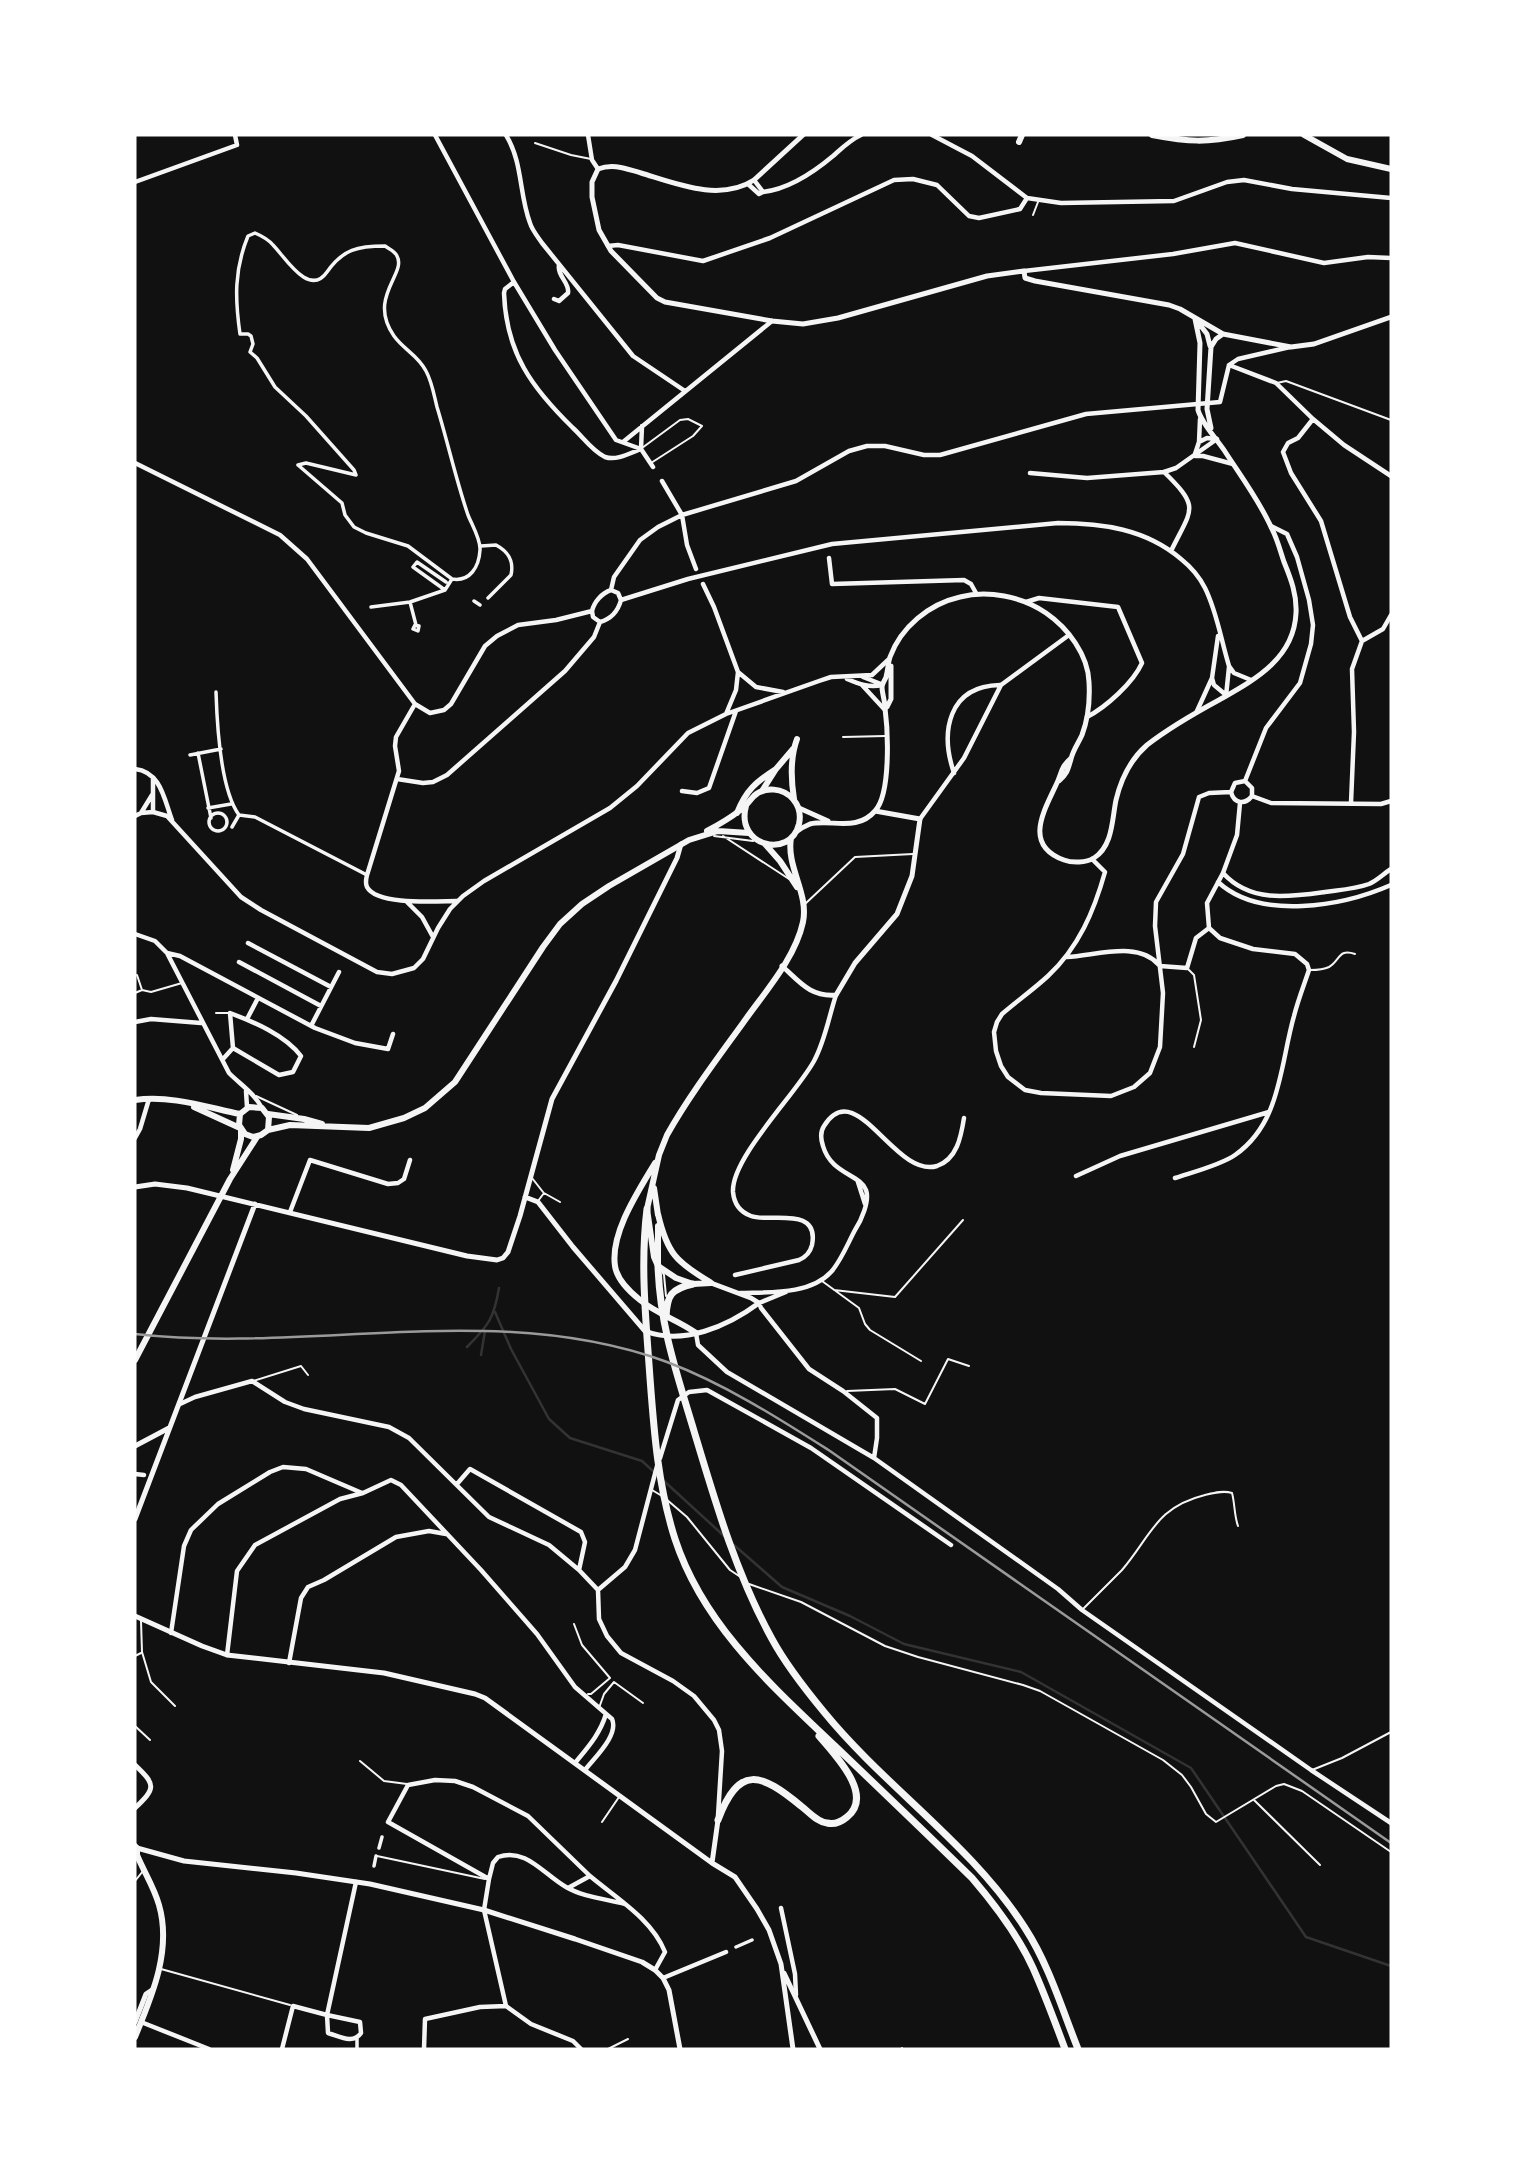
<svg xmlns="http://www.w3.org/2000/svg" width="1526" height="2184" viewBox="0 0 1526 2184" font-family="'Alegreya Sans',sans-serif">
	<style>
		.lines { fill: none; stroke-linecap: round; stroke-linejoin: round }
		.stream { stroke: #333; stroke-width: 2.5 }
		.service { stroke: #f5f5f5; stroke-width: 2 }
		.pedestrian { stroke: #f5f5f5; stroke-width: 3.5 }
		.minor { stroke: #f5f5f5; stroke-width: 4.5 }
		.tertiary { stroke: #f5f5f5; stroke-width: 5 }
		.secondary { stroke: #f5f5f5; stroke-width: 6 }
		.primary { stroke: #f5f5f5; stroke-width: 6 }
		.trunk { stroke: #f5f5f5; stroke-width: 7 }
		.rail { stroke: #9a9a9a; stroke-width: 2.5 }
	</style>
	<rect width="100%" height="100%" fill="#111"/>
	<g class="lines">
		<path class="stream" d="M495,1312L511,1349L549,1419L570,1438L642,1461L654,1472
			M467,1347C489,1325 494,1318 499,1288
			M481,1355L485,1331
			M664,1481L724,1536
			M734,1545L782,1587L850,1616L904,1644L1021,1672L1191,1768L1306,1937L1391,1966"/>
		<path class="service" d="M535,143L571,155L591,159
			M1033,215L1038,202
			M1277,383L1286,381L1391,420
			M642,448L680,420L688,419L702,426L693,436L651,463
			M843,737L885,736
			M714,836L753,841
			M723,836L789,879
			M805,904L855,857L913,854
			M1188,969L1194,975L1201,1020L1194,1047
			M1310,970C1317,970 1323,970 1329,967C1340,961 1338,948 1355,954
			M142,990L151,992L182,983
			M135,993L142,990L137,975
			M216,1013H229
			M256,1096L297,1115
			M532,1178L543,1192
			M538,1201L544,1193L560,1202
			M662,1271L664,1275L666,1296
			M822,1281L859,1308L865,1324L870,1330L921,1361
			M834,1290L895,1297L963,1220
			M253,1381L301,1366L308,1375
			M847,1391L895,1389L925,1404L948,1359L969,1366
			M652,1490L662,1496
			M666,1499L687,1517L730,1570L739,1576
			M749,1584L801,1602L885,1646L918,1657L1023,1685L1040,1691L1163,1760L1182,1775L1191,1787L1206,1814L1216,1822L1276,1786L1284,1784L1302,1791L1391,1852
			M1083,1609C1096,1596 1109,1583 1122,1570C1151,1536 1156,1507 1205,1495C1213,1493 1223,1490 1232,1493C1235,1504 1234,1515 1238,1526
			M141,1621L142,1652L151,1682L175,1706
			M574,1624L582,1645L610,1678L591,1694H588
			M135,1656L141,1653
			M599,1708L604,1694L614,1682L643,1703
			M135,1726L150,1740
			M360,1761L384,1781L407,1784
			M1312,1770L1342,1758L1391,1732
			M1254,1800L1320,1865
			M602,1822L619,1797
			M377,1856L485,1879
			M135,1881L143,1871
			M161,1969L290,2005
			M902,2048V2049
			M608,2049L628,2039"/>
		<path class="pedestrian" d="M298,465L342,503L345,515L354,527L366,533L408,546L452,579C470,582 479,567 480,550C481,540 472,525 468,515C456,480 448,443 437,407C434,395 432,382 426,371C418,355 404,350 394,336C367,297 407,274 397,256C395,251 389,249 385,246C358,246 343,249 327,272C309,298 285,257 273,245C268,239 262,236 255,233L248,236C234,270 235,299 240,334H248L251,336L253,344L250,352L257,358L275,387L306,416L354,470L356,475
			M298,465L306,463L356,475
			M481,546L496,545C509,552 514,561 511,575L488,598
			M413,567L417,562L446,582
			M413,567L445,590
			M474,601L480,605
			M410,602L416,625
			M371,607L410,602L445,590L452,579
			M415,625L419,626L418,631L413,629Z
			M216,692C217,724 220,789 239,815L255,817L367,875
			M198,753L211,818
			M190,755L221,749
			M208,808L231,804
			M209 822a9 9 0 1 1 18 0a9 9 0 1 1-18 0Z
			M232,827L239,815
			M379,1848L382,1837
			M374,1866L376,1856
			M736,1947L752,1940
			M357,2049V2039"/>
		<path class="minor" d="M435,135L514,282L555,350L616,440L641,449L653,467
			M506,135C523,163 519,194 530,223C532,230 538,237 542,243L633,356L685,391
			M588,135L592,160L598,169
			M932,135L972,156L1027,198L1061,203L1174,201L1227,182L1244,180L1292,189L1391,198
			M754,180L763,192C789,189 814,172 833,156C842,148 850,140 861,135
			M135,182L237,145L235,135
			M748,184L759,194L763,192
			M608,246L618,245L703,261L770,238L894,180L913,179L937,185L969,216L979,218L1020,209L1027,198
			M1024,271L1173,254L1235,243L1324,263L1368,257L1391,258
			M514,282L505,289L504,293C506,353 532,388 573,428C583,437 592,451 605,457C617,461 630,453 641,449L642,426
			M554,299L559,301L568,293C570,283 557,276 559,265
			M1229,365L1276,383L1313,419L1344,445L1391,476
			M1229,365L1238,359L1290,347
			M1313,419L1298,438L1288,443L1283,452L1291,473L1321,521L1350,617L1362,641L1383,629L1391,615
			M623,442L772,321
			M1199,442L1207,438L1216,439
			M1195,454L1199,442L1200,419
			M1195,456H1203L1233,464
			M135,463L280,535L307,559L415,704L430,713L444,710L451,704L485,646L497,636L518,625L556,620L592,611
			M1164,472C1201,508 1192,508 1171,551
			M1030,473L1087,478L1164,472L1176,468L1217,439
			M662,481L682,515L687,545L696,569
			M829,558L832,584L964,580L971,584L976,593
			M703,584L714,607L738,672L736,690L726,714
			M611,590L614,577L640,540L658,527L682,515L796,481L849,451L867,446H885L924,455H940L1086,414L1220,402L1229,365
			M611,590L618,593L621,600
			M621,600L688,579L832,544L1058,523C1102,523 1146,529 1181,559C1191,567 1199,576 1205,588C1217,612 1221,640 1229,666L1234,673L1251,680
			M1026,602L1039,598L1118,607L1142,663C1133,683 1106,707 1087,717
			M592,611C594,602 602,593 611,590
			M592,611L593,617L600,622
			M738,672L756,687L783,692
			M863,677L881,684
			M1212,678L1214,685L1226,695
			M847,679C859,684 869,688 882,685
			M862,685L885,710
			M1226,696L1229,667
			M415,704L396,737L395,746L399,771L367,875C366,879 365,883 367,887C377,906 439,901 457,901
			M1197,711L1212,678L1218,636
			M135,769C161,772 164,799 172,820
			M954,773C940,732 948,686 1000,685
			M153,778V812
			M397,779L423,783L433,782L447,775L565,671L594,637L600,622C611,619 618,611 621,600
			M1245,781L1266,728L1300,683L1311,644L1313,625L1309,600L1297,557L1287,534L1271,526
			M1245,781L1252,788V796
			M682,791L697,793L709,788L736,711
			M1231,792C1234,804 1245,805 1252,796
			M1231,792L1235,783L1245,781
			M1252,796L1271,803L1381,804L1391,801
			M1351,803L1354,732L1352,669L1362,641
			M141,813L152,795
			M135,816L141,813L153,812L167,816L241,897L261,910L377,972L392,974L414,968L423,959L438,928L450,909L463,896L484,881L610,808L637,786L688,733L726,714L819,681L831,677L872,675L888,660
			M920,819L964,758L1001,685L1069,635
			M1092,859L1105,872C1094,911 1079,947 1048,976C1034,989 1017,1001 1002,1014L997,1022L994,1032L996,1051L1001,1066L1008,1077L1025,1090L1041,1093L1111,1096L1134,1087L1150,1073L1160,1047L1163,993L1155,926L1156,902L1183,854L1199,797L1209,793L1231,792
			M1223,873C1250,903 1289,897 1325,892C1339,890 1355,889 1369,884C1378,880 1383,874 1391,869
			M1218,882C1260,921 1343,906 1391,885
			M407,902L422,917L433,937
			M135,934L155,941L167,953L229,1073C241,1085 254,1093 262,1108
			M248,943L331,987
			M167,953L180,956L315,1028L355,1043L388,1049L393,1034
			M1067,957C1095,956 1138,940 1159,965
			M239,962L321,1006
			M1160,966L1187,968L1196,938L1209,928L1207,903L1223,873L1237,835L1240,803
			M247,1019L258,998
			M135,1022L151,1019L201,1023
			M311,1026L339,972
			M223,1059L233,1048L230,1013C254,1022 285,1035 301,1056L293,1072L279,1075L233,1048
			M246,1091L247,1107
			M135,1138L140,1129L149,1099
			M1076,1176L1120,1156L1269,1112
			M1175,1178C1193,1172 1221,1165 1235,1155C1281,1123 1280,1065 1294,1016C1298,1000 1304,985 1309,970L1307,964L1295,954L1253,949L1220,938L1209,928
			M858,1182L865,1204
			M290,1212L310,1160L388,1184L398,1183L404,1179L410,1160
			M735,1275L799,1260C806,1257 810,1253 812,1245C820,1205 769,1223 751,1216C740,1212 734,1203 733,1192C731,1158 796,1094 814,1061C825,1041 829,1016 836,995
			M786,1292L759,1303L761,1308L809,1369L843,1391L877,1418V1438L874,1458
			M740,1293C769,1292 810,1295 831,1272C841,1261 848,1243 855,1230C861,1221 870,1201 866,1190C860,1174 831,1174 823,1146C821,1140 820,1132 824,1126C856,1074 895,1179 937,1166C957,1159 961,1137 964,1118
			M696,1333L698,1345L727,1372L874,1458L1058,1589L1082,1610L1311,1770L1391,1823
			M180,1404L195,1397L252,1381L285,1402L304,1409L389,1427L409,1438L489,1517L549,1545L579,1570L598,1590L599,1619L607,1636L621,1653L673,1681L694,1696L714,1720L719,1730L722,1751L718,1816
			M660,1458L678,1400L689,1392L707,1390L811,1448L951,1545
			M135,1474L144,1475
			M457,1484L470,1469L581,1532L585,1542L579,1570
			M598,1590L625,1567L635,1550L657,1466
			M171,1633L184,1546L191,1530L218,1504L270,1472L283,1467L306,1469L362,1493
			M227,1655L237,1571L255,1545L340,1499L363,1493L391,1480L401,1485L481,1570L537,1634L575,1687L612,1719C619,1735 595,1757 585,1770
			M289,1663L301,1598L308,1587L324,1580L396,1537L429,1531L446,1534
			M575,1763C588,1747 600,1734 606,1714
			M590,1876L528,1816L473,1787L455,1781L435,1780L408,1785L388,1822L489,1879L493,1863L498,1857C526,1847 544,1875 566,1887C583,1897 606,1899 625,1904
			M489,1879L484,1910L506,2006L531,2024L573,2041L581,2049
			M568,1888L590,1876C616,1898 652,1919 665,1952L655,1970
			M781,1908L795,1974L796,1995
			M663,1978L726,1952
			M327,2015L360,2022L361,2033C353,2045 339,2036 328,2033Z
			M141,2022L209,2049
			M282,2049L293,2006L327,2015L356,1882
			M424,2049L425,2019L480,2007L506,2006"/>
		<path class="tertiary" d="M803,135L754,180C720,202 677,184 641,173C626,169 614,163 598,169L592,182V197L599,230L611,251L657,298L665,302L772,321L803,324L838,318L987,276L1024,271L1025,278L1035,281L1169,305L1180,309L1223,334L1291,347L1314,344L1391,317
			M1197,321L1207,334L1210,346
			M1211,428L1207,409L1211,347L1216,339L1223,334
			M887,707L891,699V666
			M1071,758C1060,768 1062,773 1056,785C1044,811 1023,845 1064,860C1072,863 1086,863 1094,858C1113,846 1112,819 1116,800C1121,779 1131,759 1147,745C1169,728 1195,713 1219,700C1254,680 1294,659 1296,613C1297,595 1291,579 1284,562C1280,550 1277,538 1271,527C1259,500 1240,475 1224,450C1216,438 1202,424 1198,410L1200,343L1195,319
			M799,808L828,821
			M796,832C800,829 805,826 810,824C832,819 857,832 875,811C891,794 888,731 885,708C885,701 882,693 882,687C882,684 885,680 886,677C888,670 888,663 890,657C901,627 929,604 960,597C987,590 1022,596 1046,613C1068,628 1088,655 1089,682C1090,699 1088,719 1082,735C1079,742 1073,750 1071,759C1068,769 1068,773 1059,781
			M782,966C800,982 810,997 836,995L855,963L897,914L912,876L920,819L875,811
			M135,1187L155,1184L187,1188L467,1256L497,1260L503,1258L508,1252L520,1216L552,1099L616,981L677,858L681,844
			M525,1197L538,1202L573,1247L645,1331C683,1346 728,1326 759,1303L751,1298L711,1283
			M135,1446L169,1428
			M135,1519L255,1204
			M135,1616L202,1646L227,1655L384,1673L475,1694L485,1698L712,1863L735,1877L757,1909L769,1930L781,1964L793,2049
			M135,1765C156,1785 156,1788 135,1808
			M137,1848L184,1861L296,1873L370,1884L484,1910L575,1939L642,1962L655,1970L663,1978L669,1990L680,2049
			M712,1863L718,1820
			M784,1973L820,2049
			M135,2022L146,1994L152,1990"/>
		<path class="secondary" d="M1152,135C1189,142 1206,143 1243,135
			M1304,135L1347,159L1391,169
			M1019,142L1022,135
			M762,791L776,769L793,749
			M794,799C791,780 790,758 797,739
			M737,813C746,790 756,782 776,769
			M233,1170L241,1139V1131
			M135,1360L230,1179L257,1137
			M135,1846L137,1848V1855C144,1872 154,1887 159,1905C172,1950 152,1996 135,2037"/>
		<path class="primary" d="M707,831C718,825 729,819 739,811C746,807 749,801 754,796C765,786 783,788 793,799C799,806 801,815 799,824C790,860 735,846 746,806
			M765,844L780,861L797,887
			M135,1100C171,1095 206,1107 240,1114
			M194,1107L240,1128
			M268,1114L304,1119L322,1124
			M268,1130L269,1117L262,1108L249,1107L240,1114L239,1125L245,1134L253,1137L261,1135L268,1130L290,1125L369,1128L404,1118L425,1108L455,1082L543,947L560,924L582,904L609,886L689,840L718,831L749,833
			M655,1163C639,1190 610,1233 615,1266C617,1280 630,1292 640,1300C657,1314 678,1320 696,1333
			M654,1188L658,1215
			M658,1214C667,1253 676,1262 710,1282
			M658,1226V1264
			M711,1283L693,1284L676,1278L658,1266L654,1257L647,1209L659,1155L667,1135C689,1096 717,1059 743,1023C764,993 795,959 803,922C809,893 786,867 791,838"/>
		<path class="trunk" d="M647,1209C640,1265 646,1321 650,1378C654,1432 658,1486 675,1539C703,1625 772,1686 835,1746C881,1790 927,1834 972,1878C996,1906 1018,1935 1033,1968C1045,1995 1055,2022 1065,2049
			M658,1266C660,1327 677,1374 694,1431C715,1501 736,1574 772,1639C786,1665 805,1689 824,1712C886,1788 972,1845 1025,1928C1049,1965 1062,2009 1078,2049
			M666,1317C667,1295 671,1289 693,1284
			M718,1820C739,1764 761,1773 801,1806C809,1812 817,1822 827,1823C835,1825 841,1822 847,1817C875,1795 834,1754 819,1736"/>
		<path class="rail" d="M135,1334C312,1354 495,1299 667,1362C725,1384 778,1418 830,1451L1391,1843"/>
	</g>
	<rect width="1526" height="2184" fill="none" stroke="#ffffff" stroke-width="273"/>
</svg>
